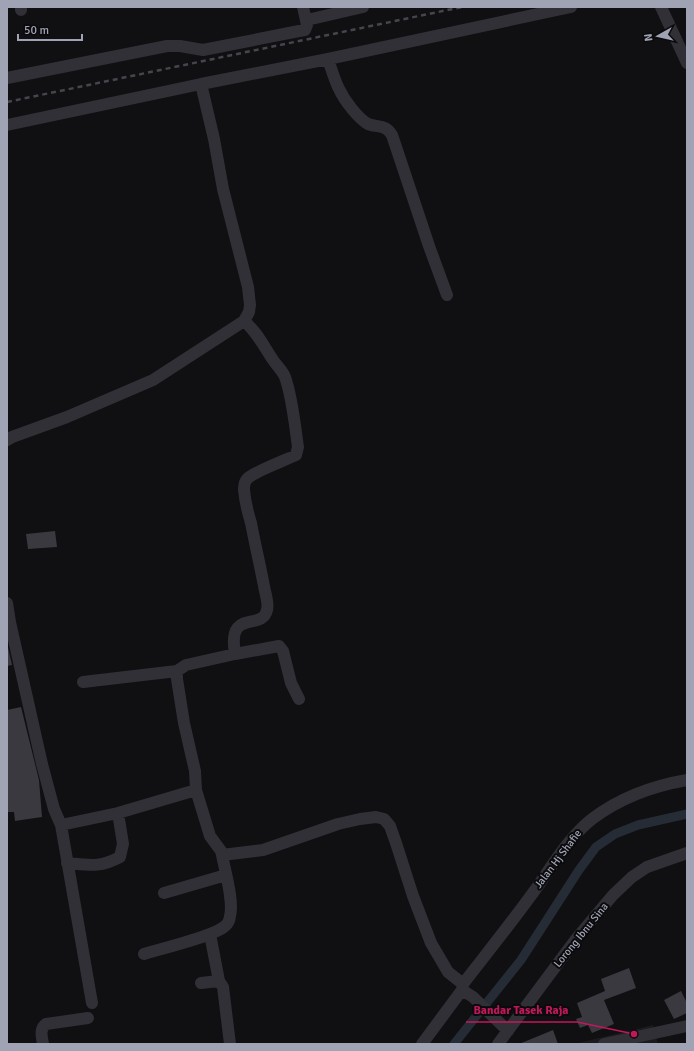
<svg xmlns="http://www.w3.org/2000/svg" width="694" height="1051" viewBox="0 0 694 1051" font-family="Signika,sans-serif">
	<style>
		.built { fill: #1b1b1e }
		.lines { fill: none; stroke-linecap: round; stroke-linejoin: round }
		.canal { stroke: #252c35; stroke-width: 9 }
		.building { fill: #39393f }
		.minor { stroke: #303036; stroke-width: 12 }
		.rail { stroke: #45464d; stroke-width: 2.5; stroke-dasharray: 5 4; stroke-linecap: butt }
		.labels { text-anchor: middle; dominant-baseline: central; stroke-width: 4; stroke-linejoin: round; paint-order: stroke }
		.street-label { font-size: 11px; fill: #9fa3b3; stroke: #0b0a0c }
		.leader { fill: none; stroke: #c2185b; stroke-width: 1.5 }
		.callout-dot { fill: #c2185b; stroke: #0b0a0c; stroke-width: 1.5 }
		.callout-label { font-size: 12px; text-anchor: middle; font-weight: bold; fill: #c2185b; stroke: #0b0a0c; stroke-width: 4; stroke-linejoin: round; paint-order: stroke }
	</style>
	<rect width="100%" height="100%" fill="#100f11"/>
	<path class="built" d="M653,1025L658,1044H574Z"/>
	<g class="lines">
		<path class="canal" d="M454,1044L521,960L579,870L596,847L615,834L638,825L687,814"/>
	</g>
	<path class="building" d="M55,531L57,547L28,549L26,534Z
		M7,643L12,665L7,666Z
		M21,707L39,780L42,817L15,821L14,812H7V710Z
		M629,968L636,988L604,1000L614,1024L592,1033L588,1025L580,1028L576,1019L582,1017L577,1003L605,991L601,979Z
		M681,991L687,1003V1013L674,1019L664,1000Z
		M553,1030L558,1044H519Z"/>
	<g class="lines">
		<path class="minor" d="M21,7V10
			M661,7L687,63
			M307,20L363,7
			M328,59C335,80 338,92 352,109C357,115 361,120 368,124C379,128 385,124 392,135L429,246L447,295
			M7,78L167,46H180L203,50L299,31L305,30L307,25L303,7
			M201,84L328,59L571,7
			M7,125L201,84L214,139L223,189L248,287L250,305L249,312L244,321L153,380L67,417L12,437L7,440
			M7,603L10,622L42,764L54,809L61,825L92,1003
			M235,654L279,646L283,651L291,683L299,699
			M83,682L177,671L186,665L235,654C227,607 262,632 267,610C269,603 265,593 264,586C260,565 255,544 251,523C248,513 245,501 244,490C244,486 244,482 247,479C253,472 286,460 296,455L298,447C295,426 292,396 285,377C282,370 277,366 273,360C263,345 257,332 244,321
			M61,825L118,813L196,790
			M222,855L263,850L338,824L360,819L376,817L384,819L390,826L396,843L413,896L431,943L448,972L463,984
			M67,863C89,865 100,868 120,857L123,844L118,813
			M164,893L226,875
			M210,934L219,981
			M144,954C160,949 215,936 225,926C228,924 230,919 230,916C234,901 225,871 222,855L221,851L210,836L196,790L195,771L184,723L177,679V671
			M201,983L219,981L223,987L230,1044
			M462,990L473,997L508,1031
			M43,1044C42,1037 39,1029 46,1024L88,1018
			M422,1044L462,990L463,984C487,953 512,922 535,890C552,866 569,837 592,819C621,797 652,786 687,780
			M498,1044L576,939L613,895L632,877L647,867L687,853
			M604,1044L687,1026"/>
		<path class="rail" d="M7,102L462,7"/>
	</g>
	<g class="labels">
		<g class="street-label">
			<text transform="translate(558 859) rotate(-53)">Jalan Hj Shafie</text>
			<text transform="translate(581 935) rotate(-51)">Lorong Ibnu Sina</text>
		</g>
	</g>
	<path class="leader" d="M634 1034L577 1022H466"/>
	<circle class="callout-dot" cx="634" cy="1034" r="4"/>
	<g class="callout-label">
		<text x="521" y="1014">Bandar Tasek Raja</text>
	</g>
	<rect width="694" height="1051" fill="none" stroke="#9fa3b3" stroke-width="16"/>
	<g transform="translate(658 36) rotate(262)" stroke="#0b0a0c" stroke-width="3" paint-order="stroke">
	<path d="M0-3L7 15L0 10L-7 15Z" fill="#9fa3b3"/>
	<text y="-6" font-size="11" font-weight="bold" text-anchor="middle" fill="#9fa3b3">N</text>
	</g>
	<path d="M18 34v6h64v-6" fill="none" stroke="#9fa3b3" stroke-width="2"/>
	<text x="24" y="34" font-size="12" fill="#9fa3b3" stroke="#0b0a0c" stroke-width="3" paint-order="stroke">50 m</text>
</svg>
